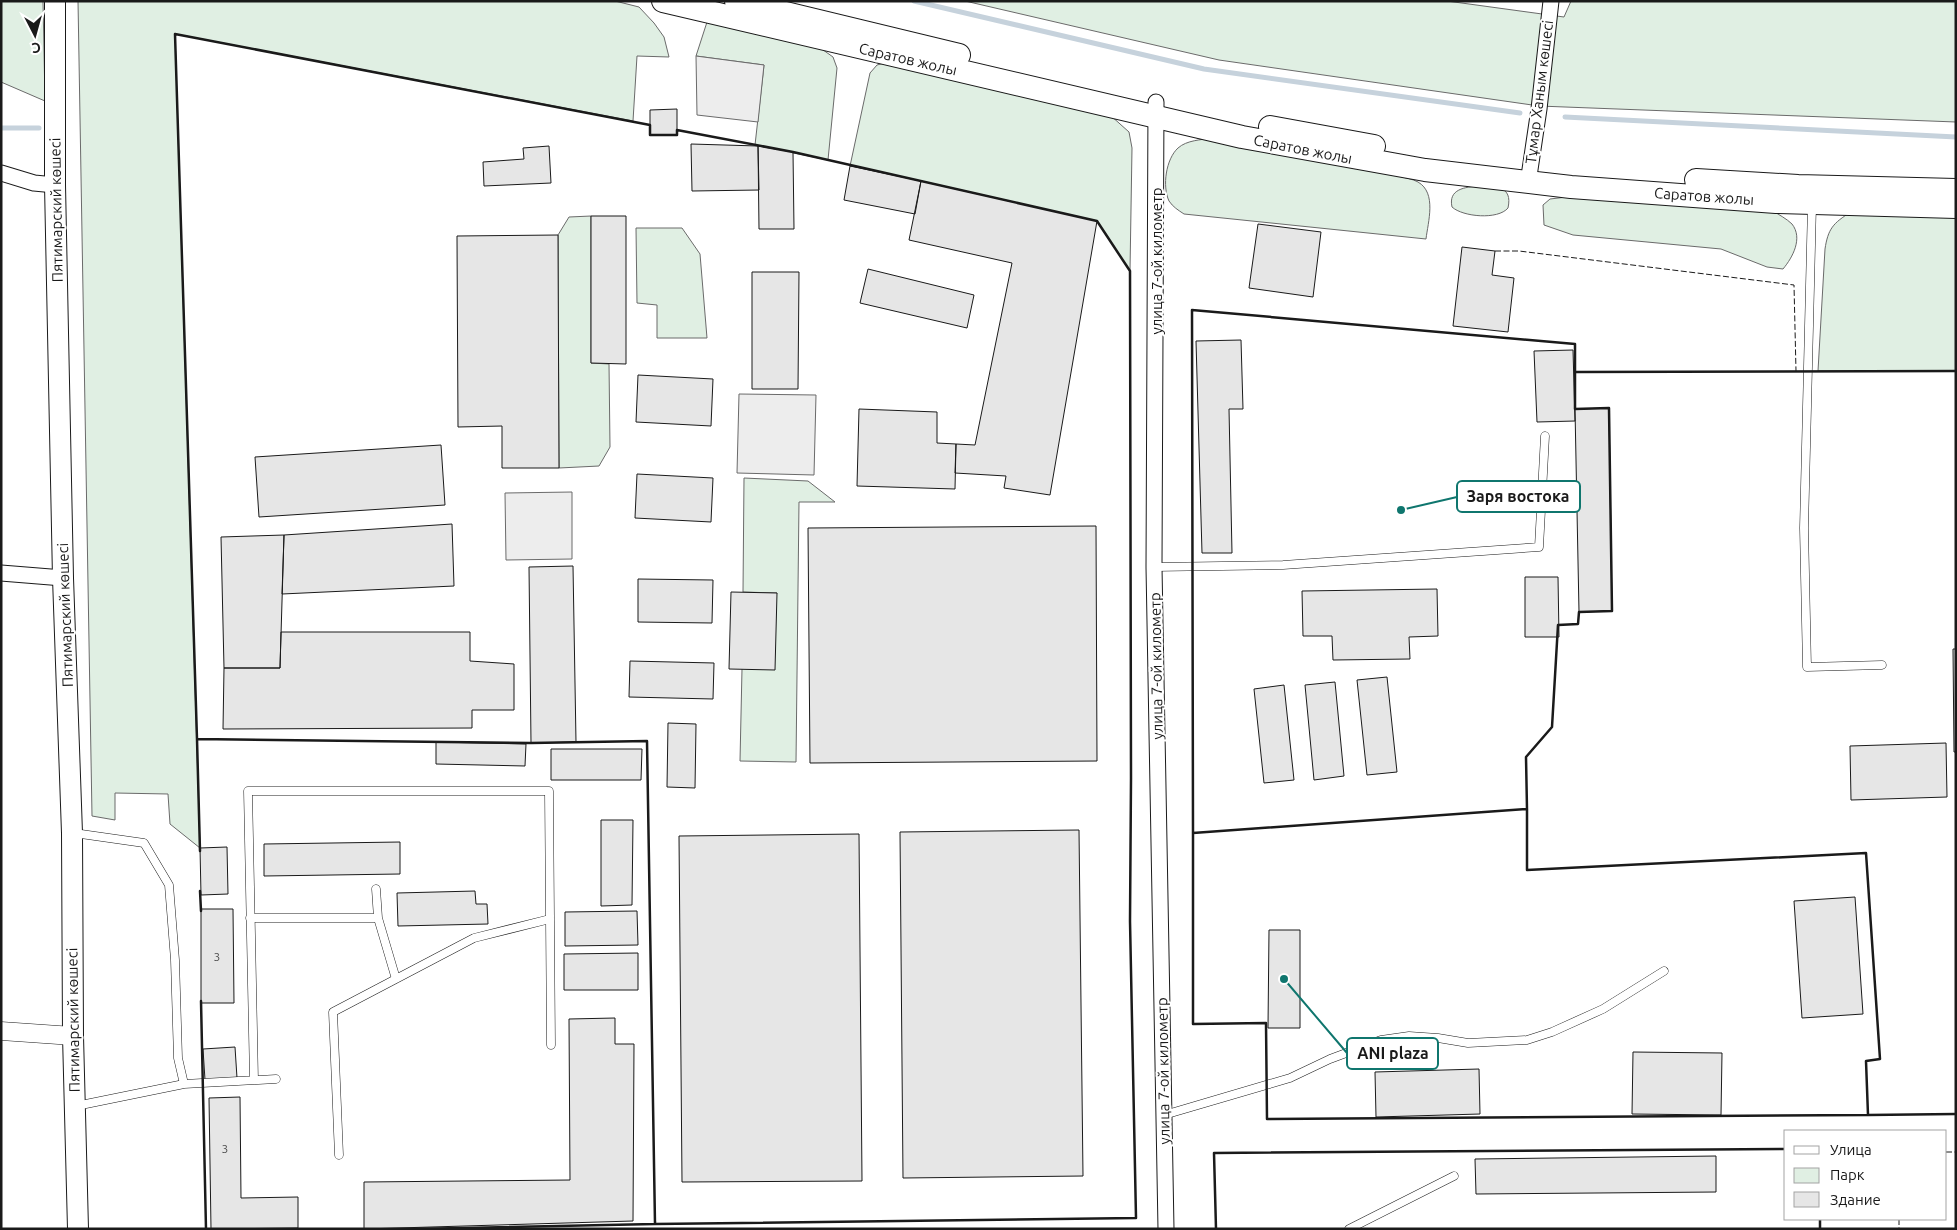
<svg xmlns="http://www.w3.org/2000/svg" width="1957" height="1230" viewBox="0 0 1957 1230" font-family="Ubuntu,sans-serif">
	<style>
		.green { fill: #e0efe3; stroke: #6a6a6a }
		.parking { fill: #ededed; stroke: #6a6a6a }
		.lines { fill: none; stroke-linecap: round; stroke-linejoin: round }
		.stream { stroke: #c6d2dc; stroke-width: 5 }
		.building { fill: #e6e6e6; stroke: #1a1a1a }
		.service-casing { stroke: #1a1a1a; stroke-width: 9 }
		.minor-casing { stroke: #1a1a1a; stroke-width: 17 }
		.tertiary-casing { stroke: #1a1a1a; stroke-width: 19 }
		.secondary-casing { stroke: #1a1a1a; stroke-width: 22 }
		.primary-casing { stroke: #1a1a1a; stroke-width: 24 }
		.service { stroke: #fff; stroke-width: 8 }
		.minor { stroke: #fff; stroke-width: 15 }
		.tertiary { stroke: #fff; stroke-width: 18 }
		.secondary { stroke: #fff; stroke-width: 20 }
		.primary { stroke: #fff; stroke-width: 22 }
		.fence { stroke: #1a1a1a; stroke-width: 1; stroke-dasharray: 6 2.5; stroke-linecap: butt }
		.wall { stroke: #1a1a1a; stroke-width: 2.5 }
		.labels { text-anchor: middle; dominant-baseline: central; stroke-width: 4; stroke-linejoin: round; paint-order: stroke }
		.number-label { font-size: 12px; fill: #4d4d4d }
		.street-label { font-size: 15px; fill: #1a1a1a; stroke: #fff }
		.leader { fill: none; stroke: #0f766e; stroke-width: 2 }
		.callout-dot { fill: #0f766e; stroke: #fff; stroke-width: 2 }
		.callout { fill: #fff; stroke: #0f766e; stroke-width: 2 }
		.callout-label { font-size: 16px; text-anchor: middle; font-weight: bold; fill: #1a1a1a }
	</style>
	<rect width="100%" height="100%" fill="#fff"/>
	<path class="green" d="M1,1H43L45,101L1,82Z
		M78,1H615L639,7L654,23L664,37L669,57L637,56L633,121L175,34L200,848L170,824L168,794L115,793V820L92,816Z
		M965,1H1447L1564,17L1571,1H1956V122L1539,106L1219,60Z
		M707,22L819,47L833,57L837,68L828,160L755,145L764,65L696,56Z
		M888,62L1110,115L1129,132L1132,148L1130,271L1097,221L850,166L870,73L877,65Z
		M1212,138L1399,176C1405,178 1413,179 1418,182C1437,193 1428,222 1426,239L1184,214C1178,210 1173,207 1169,201C1162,186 1166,159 1178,148C1187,140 1201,140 1212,138Z
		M1479,186C1495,187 1513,185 1508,208C1498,220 1463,217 1452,207C1448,189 1465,187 1479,186Z
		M1583,195L1771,210C1778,214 1787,219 1792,224C1803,238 1793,257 1783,269L1767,267L1721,249L1573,235L1544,225L1543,205L1550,199Z
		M1851,212L1956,216V371H1818L1825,249C1828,229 1833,223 1851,212Z
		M591,216V363L609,364L610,447L599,466L559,468L558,235L569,217Z
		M636,228H682L700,254L707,338H657V305L637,303Z
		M744,478L808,481L835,502H799L796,762L740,761L742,669L777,593L743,592Z"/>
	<path class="parking" d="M696,56L764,65L758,122L697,115Z
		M739,394L816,395L814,475L737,473Z
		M572,492V559L506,560L505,493Z"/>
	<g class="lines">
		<path class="stream" d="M914,1L1204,69L1520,113
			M1565,117L1956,137
			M1,128H39"/>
	</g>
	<path class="building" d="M677,109V135H650V110Z
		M691,144L758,146L759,190L692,191Z
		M549,146L551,183L484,186L483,162L524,159L523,148Z
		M758,146L793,152L794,229H759Z
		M850,166L921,181L915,214L844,200Z
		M921,181L1097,221L1050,495L1004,488L1006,476L955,473L956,444L975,445L1012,263L909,240Z
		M591,216H626V364L591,363Z
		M1258,224L1321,232L1313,297L1249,288Z
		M558,235L559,468H502V426L458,427L457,236Z
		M1462,247L1495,251L1492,275L1514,278L1508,332L1453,326Z
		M868,269L974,295L967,328L860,303Z
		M752,272H799L798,389H752Z
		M1241,340L1243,409H1229L1232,553H1202L1196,341Z
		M1573,350L1575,421L1537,422L1534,351Z
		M638,375L713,379L711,426L636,422Z
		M1609,408L1612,611L1579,612L1575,409Z
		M859,409L937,412V443L956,444L955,489L857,486Z
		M441,445L445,505L259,517L255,457Z
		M637,474L713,478L711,522L635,518Z
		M452,524L454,586L282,594L284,535Z
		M1096,526L1097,761L810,763L808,528Z
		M284,535L280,668H224L221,537Z
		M573,566L576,742L531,743L529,567Z
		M1525,577H1558L1559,637H1525Z
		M638,579L713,580L712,623L638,622Z
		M1437,589L1438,636L1409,637L1410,659L1333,660L1332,636H1303L1302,591Z
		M731,592L777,593L775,670L729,669Z
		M281,632H470V661L514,664V710H472V728L223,729L224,668H280Z
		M1953,649H1956V752H1954Z
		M630,661L714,663L713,699L629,697Z
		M1387,677L1397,772L1367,775L1357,680Z
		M1335,682L1344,776L1314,780L1305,685Z
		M1284,685L1294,780L1264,783L1254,689Z
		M668,723L696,724L695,788L667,787Z
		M436,742L526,744L525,766L436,764Z
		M1946,743L1947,797L1851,800L1850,746Z
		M551,749H642L641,780H551Z
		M601,820H633L632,905L601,906Z
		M1079,830L1083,1176L903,1178L900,832Z
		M859,834L862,1181L682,1182L679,836Z
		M400,842V874L264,876V844Z
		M227,847L228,894L201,895L200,848Z
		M475,891L476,904H487L488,924L398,926L397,893Z
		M1855,897L1863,1014L1802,1018L1794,901Z
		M201,909H233L234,1003H201Z
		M637,911L638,945L565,946V912Z
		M1269,930H1300V1028H1268Z
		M638,953V990H564V954Z
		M615,1018V1044H634L633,1221L364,1229V1182L570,1180L569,1019Z
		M235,1047L237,1078L205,1080L203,1049Z
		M1633,1052L1722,1053L1721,1115L1632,1114Z
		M1479,1069L1480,1114L1376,1117L1375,1072Z
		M240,1097L241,1198L298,1197V1228L211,1229L209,1098Z
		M1716,1156V1192L1476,1194L1475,1159Z"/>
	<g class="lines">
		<g class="service-casing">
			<path id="service" d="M1812,205L1804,528L1807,667L1882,665
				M1154,567L1283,565L1539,547L1545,436
				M74,833L144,843L169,885L175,960L178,1058L184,1084
				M376,889L378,918L396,979
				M250,918H378
				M254,1080L248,791H549L551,1045
				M76,1106L184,1084L276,1079
				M1164,1115L1290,1078L1330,1059L1381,1040L1409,1036L1438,1038L1468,1043L1527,1040L1552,1032L1603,1009L1664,971
				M339,1155L333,1012L474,938L550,919
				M1349,1229L1454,1176"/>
		</g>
		<g class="minor-casing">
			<path id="minor" d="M1156,102L1154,567L1166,1229
				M1,173L34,183L55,185
				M1528,183L1539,109L1551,1
				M1,573L63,578"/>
		</g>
		<g class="tertiary-casing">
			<path id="tertiary" d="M1,1031L73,1036"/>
		</g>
		<g class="secondary-casing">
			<path id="secondary" d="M55,1V185L63,578L72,833L73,1036L78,1229"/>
		</g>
		<g class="primary-casing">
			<path id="primary" d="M663,1L1242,137L1425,170L1571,187L1680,195L1776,202L1956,207
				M736,1L959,55
				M1270,127L1374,146
				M1696,180L1798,186L1956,190"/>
		</g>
		<use href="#service" class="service"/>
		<use href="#minor" class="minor"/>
		<use href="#tertiary" class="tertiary"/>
		<use href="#secondary" class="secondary"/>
		<use href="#primary" class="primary"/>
		<path class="fence" d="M1495,251H1519L1794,285L1796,371
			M1946,1152H1956
			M1899,1219V1229"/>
		<path class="wall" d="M175,34L650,125V135H677V130L793,152L1097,221L1130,271L1131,778L1130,921L1136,1218L655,1224L647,741L531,743L197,739Z
			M1192,310L1575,344V409L1609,408L1612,611L1579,612L1578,624L1558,625L1552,727L1526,757L1527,809L1193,833Z
			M1576,372L1956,371
			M197,739L200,851
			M1527,809V870L1866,853L1880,1059L1866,1061L1868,1115L1267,1119L1266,1023L1193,1024V833Z
			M200,891L201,911
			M201,1001L206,1229
			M1868,1115L1956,1114
			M416,1229L655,1224V1221
			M1216,1229L1214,1153L1786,1149
			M1820,1229V1219"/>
	</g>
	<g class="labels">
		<g class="number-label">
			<text x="217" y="956">3</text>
			<text x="225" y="1148">3</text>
		</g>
		<g class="street-label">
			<text transform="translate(908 59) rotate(13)">Саратов жолы</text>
			<text transform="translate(1539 92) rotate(-83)">Тұмар Ханым көшесі</text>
			<text transform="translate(1303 149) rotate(11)">Саратов жолы</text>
			<text transform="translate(1704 196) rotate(4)">Саратов жолы</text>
			<text transform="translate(56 210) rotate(-91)">Пятимарский көшесі</text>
			<text transform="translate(1156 261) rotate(-90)">улица 7-ой километр</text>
			<text transform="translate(65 615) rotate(-92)">Пятимарский көшесі</text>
			<text transform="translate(1156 666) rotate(-91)">улица 7-ой километр</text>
			<text transform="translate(73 1020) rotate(-91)">Пятимарский көшесі</text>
			<text transform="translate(1163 1071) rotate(-91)">улица 7-ой километр</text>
		</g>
	</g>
	<path class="leader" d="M1401 510L1457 497M1284 979L1347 1053"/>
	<g class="callout-dot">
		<circle cx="1401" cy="510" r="5"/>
		<circle cx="1284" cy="979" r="5"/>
	</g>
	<g class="callout">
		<rect x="1457" y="481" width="123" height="31" rx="5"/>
		<rect x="1347" y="1038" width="91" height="31" rx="5"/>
	</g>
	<g class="callout-label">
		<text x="1518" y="502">Заря востока</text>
		<text x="1393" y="1059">ANI plaza</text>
	</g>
	<rect width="1957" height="1230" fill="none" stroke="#1a1a1a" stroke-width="5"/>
	<rect x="1784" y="1130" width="162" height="90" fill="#ffffff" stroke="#a3a3a3"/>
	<rect x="1794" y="1146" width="25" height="8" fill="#ffffff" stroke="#a3a3a3"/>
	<text x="1830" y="1155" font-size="15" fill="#1a1a1a">Улица</text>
	<rect x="1794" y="1168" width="25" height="15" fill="#e0efe3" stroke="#a3a3a3"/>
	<text x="1830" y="1180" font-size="15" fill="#1a1a1a">Парк</text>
	<rect x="1794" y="1192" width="25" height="15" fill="#e6e6e6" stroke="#a3a3a3"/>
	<text x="1830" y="1205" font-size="15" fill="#1a1a1a">Здание</text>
	<g transform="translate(35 35) rotate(174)" stroke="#ffffff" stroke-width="4" paint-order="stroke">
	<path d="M0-4L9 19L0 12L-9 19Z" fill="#1a1a1a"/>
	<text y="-8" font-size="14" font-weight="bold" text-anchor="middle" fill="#1a1a1a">С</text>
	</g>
</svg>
